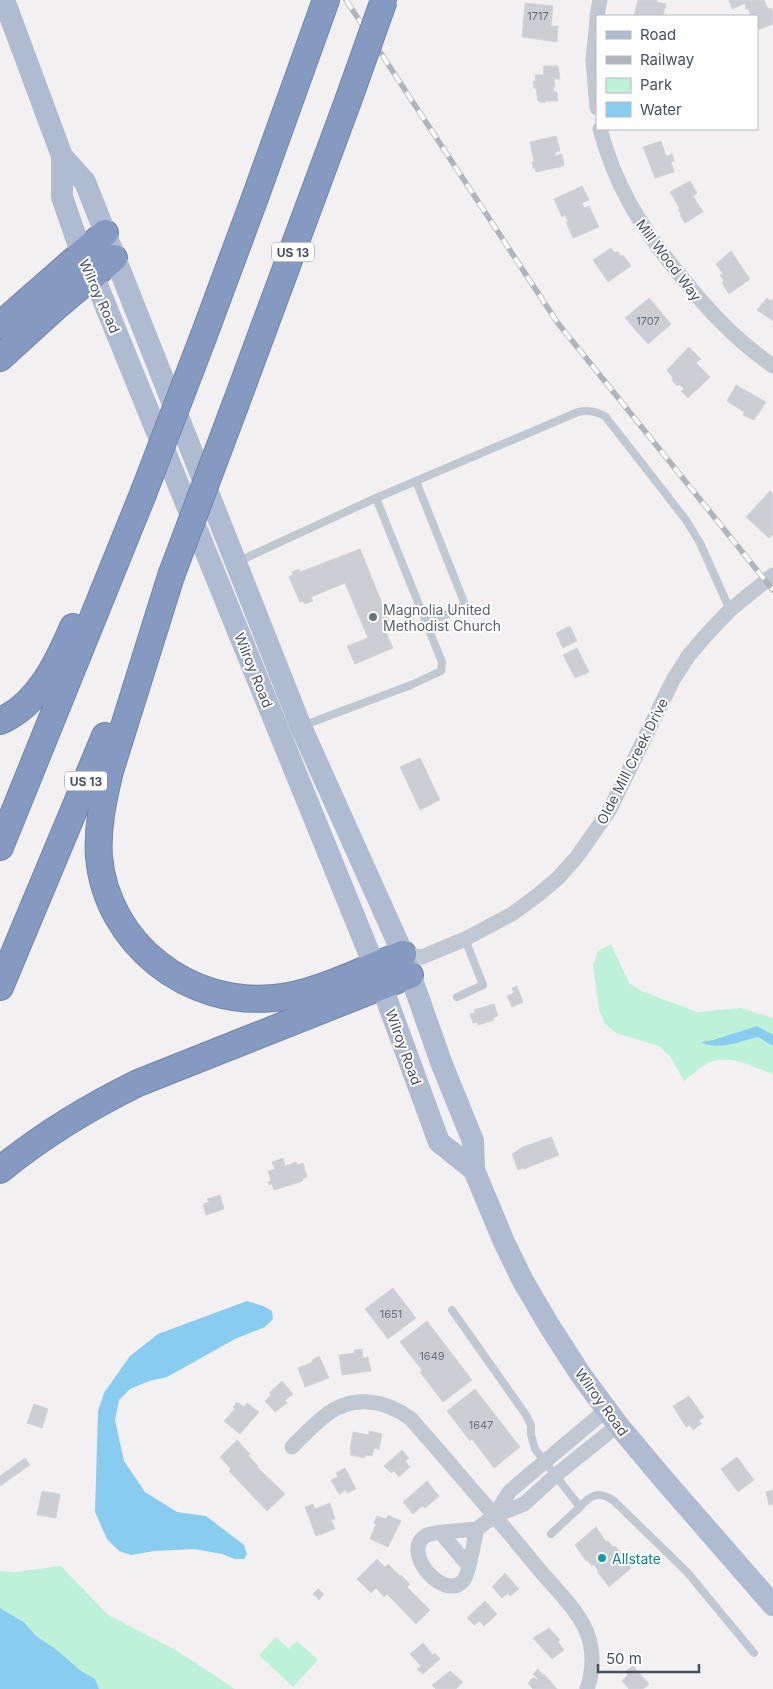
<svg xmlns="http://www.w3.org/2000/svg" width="773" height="1689" viewBox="0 0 773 1689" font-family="Inter,sans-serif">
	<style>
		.green { fill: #bdf1d8 }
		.water { fill: #88ccf0 }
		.building { fill: #ccced4; stroke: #d3d5db }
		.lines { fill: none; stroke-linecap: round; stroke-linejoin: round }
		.motorway-casing { stroke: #7185ac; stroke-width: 28 }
		.service { stroke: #c0c8d2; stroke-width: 8 }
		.minor { stroke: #c0c8d2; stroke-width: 15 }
		.primary { stroke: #aebbd0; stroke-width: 22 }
		.motorway { stroke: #859ac0; stroke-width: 26 }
		.rail-casing { stroke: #b1b4ba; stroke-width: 5.5 }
		.rail { stroke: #fff; stroke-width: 4; stroke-dasharray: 11; stroke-linecap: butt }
		.motorway-bridge-casing { stroke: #7185ac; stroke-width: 28; stroke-linecap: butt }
		.motorway-bridge { stroke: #859ac0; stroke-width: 26 }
		.worship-dot { fill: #6b7280; stroke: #fff; stroke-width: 2 }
		.culture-dot { fill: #0f9aa8; stroke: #fff; stroke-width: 2 }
		.labels { text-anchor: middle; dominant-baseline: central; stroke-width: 4; stroke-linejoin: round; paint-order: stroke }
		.number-label { font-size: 11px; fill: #68707c }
		.shield { fill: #fff; stroke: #7e848e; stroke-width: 1 }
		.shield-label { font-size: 12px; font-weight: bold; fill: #47505e }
		.street-label { font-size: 14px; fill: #47505e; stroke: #fff }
		.worship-label { font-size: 14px; fill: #5b616d; stroke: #fff; text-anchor: start }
		.culture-label { font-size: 14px; fill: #0d838f; stroke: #fff; text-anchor: start }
	</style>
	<rect width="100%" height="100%" fill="#f2f0f0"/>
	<path class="green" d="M611,944L629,983L641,991L697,1012L741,1008L773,1018V1035L757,1026L712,1040L702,1042L718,1046L758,1037L773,1046V1074C753,1067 727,1052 706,1064C698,1069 691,1075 684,1081L670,1056L659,1046L616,1033L605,1024L599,1010L593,965L598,951Z
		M61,1566L108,1615L174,1649L235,1689H99L95,1679L81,1671L57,1650L36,1636L25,1623L0,1608V1571L16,1572Z
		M276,1637L289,1649L297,1641L318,1660L293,1687L259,1655Z"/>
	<path class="water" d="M757,1026L773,1035V1046L758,1037C740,1041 718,1051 701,1042L713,1040Z
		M247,1301L263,1306L272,1311L273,1319L265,1327L235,1339L167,1377L149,1381L130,1389L119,1400L115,1420L124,1461L145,1492L177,1512L206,1516L244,1545L247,1554L244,1559H235L222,1554L194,1549L154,1551L131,1555L119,1551L107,1539L95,1512L98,1411L104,1393L130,1356L158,1334Z
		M0,1608L25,1623L36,1636L57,1650L81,1671L95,1679L99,1689H0Z"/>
	<path class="building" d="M638,0H657L656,2L666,4L663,16H634Z
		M729,0H764L768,9L771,8L773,13V24L757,30V16H751L748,9H746L745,3L732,9Z
		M525,3L553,6L551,26H558L557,42L522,37Z
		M543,66H558L560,79H554L555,87H553L554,92H557L558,101H545V103L538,101L536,88H534L533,81H536L535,75H544Z
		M556,136L560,151L555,152V156L562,154L564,166L536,172L535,168H533L532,162H534L530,142Z
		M661,141L666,156L672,154L674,161L671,162L674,172L655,178L643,147Z
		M690,181L697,193L693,196L703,212L685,223L680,215L681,214L678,209H680L670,192Z
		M582,186L589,200L582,203L584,208L589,206L599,227L573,238L566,222L568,221L565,215L562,217L554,199Z
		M611,248L615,253L617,251L621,256L623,255L631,266L608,282L593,260Z
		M731,251L750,279L729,294L722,283L724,281L720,275L723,274L716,264Z
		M649,298L671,324L648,344L625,318Z
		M767,298L771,301L773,298V321L757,310Z
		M689,347L701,359L696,363L710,377L688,398L681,391L684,389L679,384L677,386L672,380L673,378L667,370Z
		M736,385L766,402L754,420L743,415L744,412L727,401Z
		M770,491L773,494V534L769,538L746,517Z
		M360,549L393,630L386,632L393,648L355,664L347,646L368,638L345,583L311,597L313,601L305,604L303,601L300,602L289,577L293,575L292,572L299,569L300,572Z
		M570,626L577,641L563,648L556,633Z
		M577,648L589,672L575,678L563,655Z
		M420,758L440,800L420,810L400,767Z
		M517,986L523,1002L512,1007L507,996L514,993L512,988Z
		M494,1004L498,1016L493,1018L494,1020L478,1025L477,1022L473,1023L470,1014L475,1013L474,1010Z
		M551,1137L554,1143L551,1144H554L559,1155L524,1169L523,1168L518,1170L512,1154L523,1147Z
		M283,1158L285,1166L296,1162L297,1165L303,1163L307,1177L302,1179L303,1181L274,1190L272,1184L269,1185L268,1182L271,1181L268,1171L275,1169L272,1162Z
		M220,1195L224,1209L206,1215L203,1204L209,1202L207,1199Z
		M393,1288L416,1318L388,1339L365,1309Z
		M427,1321L472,1380L443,1402L420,1372L422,1370L400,1342Z
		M362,1349L363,1358L368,1357L371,1371L342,1375L339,1355L355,1353L354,1350Z
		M319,1356L329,1378L305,1387L298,1368L313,1362L312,1360Z
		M282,1381L293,1394L285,1400L287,1403L275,1412L265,1401L271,1395L269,1393Z
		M475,1389L520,1447L494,1468L472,1439L470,1441L447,1411Z
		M689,1396L704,1417L699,1420L701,1424L693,1430L690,1425L686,1427L673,1406Z
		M237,1402L244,1407L247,1403L259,1412L240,1434L224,1421L235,1409L233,1407Z
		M34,1404L48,1409L42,1428L27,1423Z
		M369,1431L382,1434L379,1449L374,1448L372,1456L365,1455V1458L350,1455L351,1450H350L353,1432L369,1435Z
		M237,1440L250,1454L248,1455L258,1466L257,1467L285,1494L267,1511L229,1471L231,1469L220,1457Z
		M402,1450L409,1458L405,1461L410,1467L399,1477L394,1471L391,1473L384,1466Z
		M737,1457L754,1480L738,1492L721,1469Z
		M25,1458L30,1465L0,1486V1476Z
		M345,1468L356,1489L347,1493L346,1490L339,1494L331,1480L338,1477L336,1473Z
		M427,1481L439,1496L425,1508L422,1506L413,1514L403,1502Z
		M773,1490V1504L769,1505L766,1492Z
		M42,1491L60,1494L56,1518L37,1515Z
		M330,1503L335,1519L331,1520L335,1529L316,1536L305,1507L313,1504L315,1509Z
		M388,1515L401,1521L388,1547L370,1539L376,1524L374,1523L377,1516L386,1519Z
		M596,1527L606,1542L608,1541L613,1547L615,1546L621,1553L619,1556L631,1568L609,1587L597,1571L598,1570L593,1564L592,1566L587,1560L586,1561L575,1545Z
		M377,1559L385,1567L388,1564L400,1576L401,1575L410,1584L407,1587L430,1610L416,1624L387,1594L384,1597L376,1588L371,1593L357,1579Z
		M505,1573L519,1589L510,1596L508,1593L502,1598L492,1587Z
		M318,1589L324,1594L319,1600L313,1594Z
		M485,1601L497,1614L484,1626L480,1621L474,1625L467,1618Z
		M549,1628L560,1640L558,1642L564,1650L552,1659L533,1638Z
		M423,1643L433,1655L435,1653L440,1659L423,1674L417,1669L421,1666L410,1654Z
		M633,1666L649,1684L643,1689H629L622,1681L628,1675L625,1672Z
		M538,1669L543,1675L544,1674L557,1689H533L528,1683L534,1677L537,1680L538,1679L533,1674Z
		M450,1671L463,1682L456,1689H436L432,1685Z"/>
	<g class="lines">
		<g class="motorway-casing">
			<path id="motorway" d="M0,325L105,233
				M204,335L256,195L326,0
				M0,358L57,306L114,258
				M236,403L348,101
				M171,576L110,771C103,800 97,828 99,857C107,944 189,1007 274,998C314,995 364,969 403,954
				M0,721C38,705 58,662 73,627
				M0,847L143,494
				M0,987L105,736
				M0,1170C44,1134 87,1108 138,1083L410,975"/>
		</g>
		<path class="service" d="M416,481L464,602L462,608L426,623
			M237,562L376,498L578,412C588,410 595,411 605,416L686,520L700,543L730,610
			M302,726L411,685L441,671L442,662L376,498
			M457,997L483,985L465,939
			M452,1310L526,1415L531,1425V1435L535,1449L580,1507L551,1534
			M580,1507C591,1494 600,1491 614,1501L687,1572L754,1653"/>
		<path class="minor" d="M597,16L600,0
			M597,19L593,60L597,108
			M600,129C615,185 639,224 675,269C705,307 733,338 773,366
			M403,954L422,957L465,939L512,914L538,895L558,878L576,858L609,811L673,680L689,655L708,633L730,610L773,575
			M292,1447C303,1436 314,1424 326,1415C353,1394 386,1400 411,1419C454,1468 496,1517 537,1567C552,1585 576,1608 586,1630C594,1650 594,1669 587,1689
			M494,1516L510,1491L606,1410
			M477,1529C474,1539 469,1575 463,1581C443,1602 399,1550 427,1535C433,1532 467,1530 477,1529Z
			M477,1529L494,1516L524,1504L556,1475L618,1425
			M441,1533L468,1565"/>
		<path class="primary" d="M4,0L62,156L85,182L301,727L403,954L441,1062L473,1141L474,1170L504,1242L523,1281L550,1327L581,1375L618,1425L665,1481L773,1605
			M62,156V197L81,252L93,275L374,965L439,1142L474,1170"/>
		<use href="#motorway" class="motorway"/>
		<g class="rail-casing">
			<path id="rail" d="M346,0L557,322L773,590"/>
		</g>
		<use href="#rail" class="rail"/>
		<g class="motorway-bridge-casing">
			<path id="motorway-bridge" d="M348,101L384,0
				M143,494L204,335
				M171,576L236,403"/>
		</g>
		<use href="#motorway-bridge" class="motorway-bridge"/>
	</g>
	<circle class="worship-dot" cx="373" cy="617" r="5"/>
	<circle class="culture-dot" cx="602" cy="1558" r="5"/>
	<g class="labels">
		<g class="number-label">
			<text x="538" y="16">1717</text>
			<text x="648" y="321">1707</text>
			<text x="391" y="1314">1651</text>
			<text x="432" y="1356">1649</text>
			<text x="481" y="1425">1647</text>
		</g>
		<g class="shield">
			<rect x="272" y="242.5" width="42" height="19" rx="4"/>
			<rect x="65" y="771.5" width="42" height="19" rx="4"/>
		</g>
		<g class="shield-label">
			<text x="293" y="252">US 13</text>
			<text x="86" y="781">US 13</text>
		</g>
		<g class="street-label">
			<text transform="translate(669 260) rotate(53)">Mill Wood Way</text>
			<text transform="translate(100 296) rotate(66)">Wilroy Road</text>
			<text transform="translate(254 670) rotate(68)">Wilroy Road</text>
			<text transform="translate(632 761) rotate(-63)">Olde Mill Creek Drive</text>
			<text transform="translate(404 1047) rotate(70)">Wilroy Road</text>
			<text transform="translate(602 1402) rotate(54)">Wilroy Road</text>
		</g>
		<g class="worship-label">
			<text x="383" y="609">Magnolia United<tspan x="383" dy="16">Methodist Church</tspan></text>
		</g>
		<g class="culture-label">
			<text x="612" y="1558">Allstate</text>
		</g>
	</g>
	<rect x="596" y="15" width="162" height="115" fill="#ffffff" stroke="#b5b9bf"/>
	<rect x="606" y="31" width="25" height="8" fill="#aebbd0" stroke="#b5b9bf"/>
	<text x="640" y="40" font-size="15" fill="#47505e">Road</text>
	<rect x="606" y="56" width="25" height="8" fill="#b1b4ba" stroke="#b5b9bf"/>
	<text x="640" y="65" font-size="15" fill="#47505e">Railway</text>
	<rect x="606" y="78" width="25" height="15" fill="#bdf1d8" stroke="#b5b9bf"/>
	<text x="640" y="90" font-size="15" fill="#47505e">Park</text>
	<rect x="606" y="102" width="25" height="15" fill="#88ccf0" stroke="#b5b9bf"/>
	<text x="640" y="115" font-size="15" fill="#47505e">Water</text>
	<path d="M598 1664v8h101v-8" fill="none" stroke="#47505e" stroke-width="2.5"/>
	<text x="606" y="1664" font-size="15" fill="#47505e" stroke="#ffffff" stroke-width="4" paint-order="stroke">50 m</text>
</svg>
